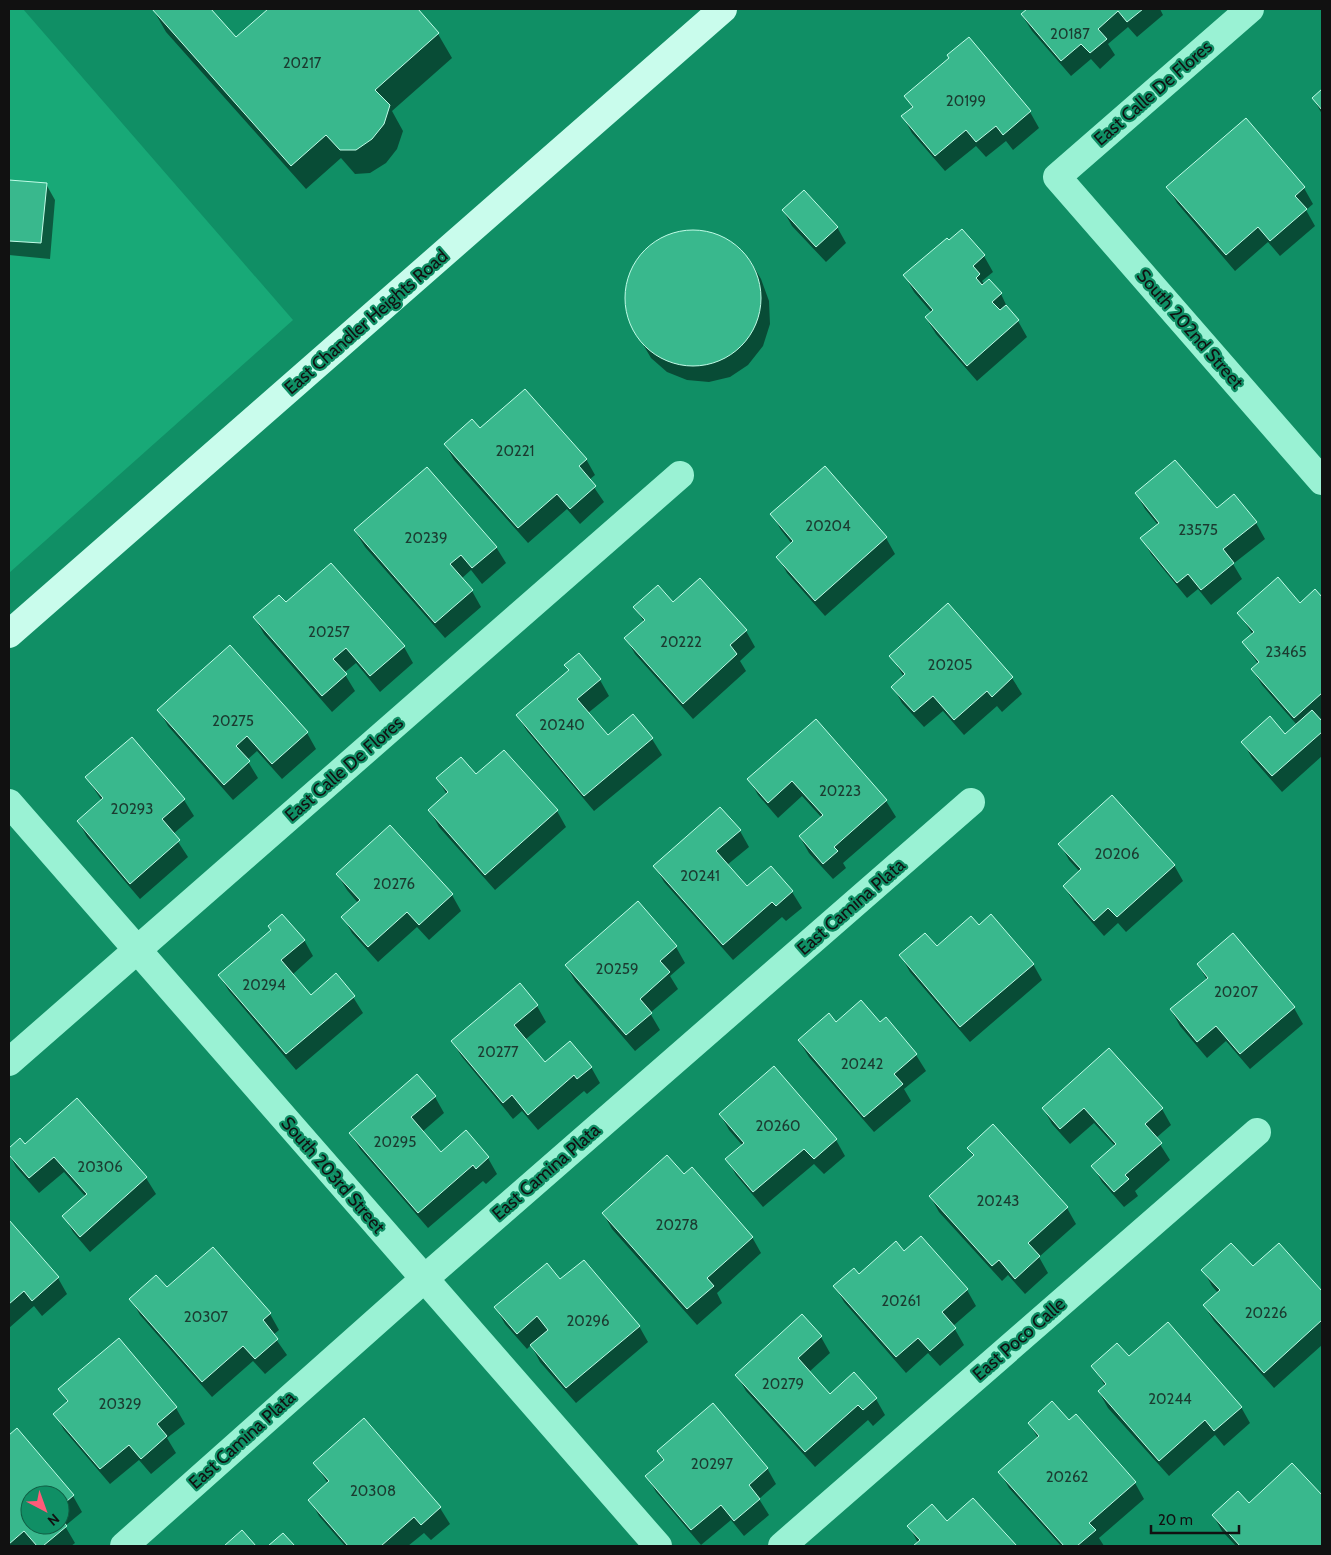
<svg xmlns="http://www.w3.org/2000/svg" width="1331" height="1555" viewBox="0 0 1331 1555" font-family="Cabin,sans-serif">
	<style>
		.green { fill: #18a977 }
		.shadow { fill: #0007; fill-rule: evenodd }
		.building { fill: #39b88d; stroke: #c1fde8 }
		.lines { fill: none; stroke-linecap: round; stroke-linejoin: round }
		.minor { stroke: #9af2d4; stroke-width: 28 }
		.secondary { stroke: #c9fcec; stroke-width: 28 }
		.labels { text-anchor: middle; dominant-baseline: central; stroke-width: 4.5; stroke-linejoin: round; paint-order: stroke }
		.number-label { font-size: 15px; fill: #1b3b30 }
		.street-label { font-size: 18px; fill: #111; stroke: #108f65 }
	</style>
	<rect width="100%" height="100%" fill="#108f65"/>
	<path class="green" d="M9,9H23L293,320L9,573Z"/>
	<path class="shadow" d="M153,9H209L236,39L270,9H416L438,34L452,58L392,111L403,131L397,149L386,163L370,173L355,174L341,158L306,189L166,32Z
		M1029,9H1160L1163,15L1137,37L1128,27L1108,44L1115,55L1100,69L1091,59L1071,76L1032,31L1022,15Z
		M1322,91V114L1313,98Z
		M906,96L1030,112L1039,128L1013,150L1006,141L986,157L976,146L945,171L912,133L903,117L913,109Z
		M9,181L46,184L55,200L50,259L9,255Z
		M1168,187L1304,188L1313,204L1306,210L1315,226L1280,256L1268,242L1235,271L1177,203Z
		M783,210L837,227L846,243L826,262L792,226Z
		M694,230L715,234L736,245L751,262L761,279L769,301L770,324L763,346L748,365L730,377L709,382L687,380L667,372L651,358L630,322L626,301L629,279L638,260L653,244L672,234Z
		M984,256L993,272L982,281L985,285L1001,294L1009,311L1018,321L1027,337L977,381L936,334L926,318L932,313L914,292L905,276Z
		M480,430L586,459L595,475L589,480L604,502L580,524L567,509L528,543L454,460L445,444Z
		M825,468L886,538L895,554L825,616L787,573L778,557L792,544L781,530L772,514Z
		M1136,493L1217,510L1256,523L1265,539L1233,564L1242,579L1211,605L1198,589L1187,598L1151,554L1142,538L1158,525L1145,509Z
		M355,531L496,547L506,563L482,584L471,570L461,579L472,591L481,607L445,638L365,547Z
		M1315,591L1322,599V717L1319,720L1322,723V758V756L1282,792L1252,758L1243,742L1285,736L1297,725L1262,685L1252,669L1258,664L1244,643L1253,635L1239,613L1300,604Z
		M286,604L404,647L413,663L380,692L356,663L344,673L355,691L332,712L264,634L255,618Z
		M673,604L746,631L755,647L740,661L746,671L693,719L635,654L626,638L644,622L635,607Z
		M948,605L1012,678L1022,694L1002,712L997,706L964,735L943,711L924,727L902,703L893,687L904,677L891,656Z
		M230,647L307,733L316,749L282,779L257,751L247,760L258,778L233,800L168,726L159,710Z
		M600,680L609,696L588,713L608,737L633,715L652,739L662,755L594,811L527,731L517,715Z
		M816,720L886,801L896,817L843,863L846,868L833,879L809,853L800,837L822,818L802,796L778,818L758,795L749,779Z
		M132,739L184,800L194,816L173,834L188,857L140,899L87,837L78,821L102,801L87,778Z
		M438,779L557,811L566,827L495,890L439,827L430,811L447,795Z
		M390,826L452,895L461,911L429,940L417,927L378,962L352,933L343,917L358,903L347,890L337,874Z
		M740,831L749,847L727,865L747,888L792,892L802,908L786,921L782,917L733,960L664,882L655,866Z
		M1060,844L1174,865L1183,881L1126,932L1118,923L1104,936L1074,902L1064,886L1080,872L1069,860Z
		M979,927L1033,964L1042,980L970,1042L910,972L901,956L936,948Z
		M304,940L313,956L292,975L311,997H353L363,1013L296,1070L229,991L219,975Z
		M676,947L685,963L670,976L678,989L650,1013L660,1030L635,1051L575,981L566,965Z
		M1198,964L1294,1008L1303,1024L1250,1069L1226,1041L1207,1058L1180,1026L1171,1010L1207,980Z
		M520,985L537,1006L546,1022L525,1040L545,1064L591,1067L600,1083L587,1094L584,1091L538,1130L522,1111L513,1119L462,1057L452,1041Z
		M886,1019L916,1055L926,1071L904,1089L911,1101L874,1132L809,1057L799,1041L836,1023L880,1024Z
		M1109,1049L1162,1109L1171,1125L1156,1138L1170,1160L1135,1191L1138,1196L1124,1207L1102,1182L1093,1166L1115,1146L1094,1123L1070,1144L1052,1124L1043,1108Z
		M435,1097L444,1113L422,1132L441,1153L465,1132L488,1158L497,1174L486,1184L483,1181L428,1228L360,1149L350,1133Z
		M77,1100L146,1178L156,1194L90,1252L73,1232L64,1216L85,1196L64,1172L39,1193L16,1167L9,1154V1150L20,1140L25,1146Z
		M720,1114L836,1140L845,1156L824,1174L814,1164L763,1207L736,1175L727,1159L743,1146L729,1130Z
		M968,1148L1067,1208L1076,1224L1039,1257L1048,1273L1025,1294L1008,1275L1002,1281L939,1212L930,1196L974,1157Z
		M684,1176L752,1237L761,1253L717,1293L722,1303L697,1325L612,1229L603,1213Z
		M9,1222L58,1278L67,1294L42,1316L34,1306L9,1328Z
		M921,1238L967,1290L976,1306L953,1326L964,1345L940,1366L928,1353L906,1373L844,1302L835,1286L904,1252Z
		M1279,1245L1322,1293V1345L1274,1388L1214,1321L1204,1305L1218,1293L1212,1286L1203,1270L1253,1268Z
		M560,1281L639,1326L648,1342L576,1403L540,1362L531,1345L527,1349L505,1324L496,1308Z
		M167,1288L270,1314L279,1330L273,1335L287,1355L265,1374L253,1361L212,1397L140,1315L131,1299Z
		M802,1316L821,1337L830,1353L809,1372L830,1395L854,1374L876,1399L885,1415L873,1426L868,1420L815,1467L746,1391L737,1375Z
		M1129,1358L1241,1407L1250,1423L1224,1446L1215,1435L1169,1476L1108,1408L1099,1392L1105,1386L1093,1366Z
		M60,1390L176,1408L185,1424L167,1438L176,1453L151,1474L139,1460L110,1484L64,1430L55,1414L68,1403Z
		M364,1420L440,1508L450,1524L431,1540L424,1533L408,1546H345L319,1516L310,1500L328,1484L315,1463Z
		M1069,1422L1135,1483L1144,1499L1099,1538L1104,1546H1061L1009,1488L1000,1472L1038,1438L1029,1423Z
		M17,1430L73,1496L82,1512L65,1526L75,1543L71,1546H9V1437ZM30,1495H60V1525H30Z
		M658,1452L767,1468L776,1484L759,1499L769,1515L744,1536L731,1520L701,1545L656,1492L647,1476L664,1462Z
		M1292,1464L1322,1497V1546H1236L1222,1531L1213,1515L1248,1504Z
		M973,1499L1015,1546H915L918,1543L909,1526L947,1523Z"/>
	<path class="building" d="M152,9H211L236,37L268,9H418L439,33L375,90L390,105L384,124L372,139L356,150H340L326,135L291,166Z
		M1027,9H1143L1127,22L1118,11L1098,29L1107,39L1090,53L1081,44L1061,61L1021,14Z
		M969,37L1031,111L1003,135L996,126L976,142L966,130L935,156L901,116L913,107L904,96L949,58L947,55Z
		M1322,89V110L1312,98Z
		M1246,118L1305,187L1295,196L1307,209L1270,241L1258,227L1226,255L1166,187Z
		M9,180L47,183L41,243L9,241Z
		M804,190L838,227L816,247L782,210Z
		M962,229L985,255L973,266L980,274L976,278L982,285L989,279L1002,293L992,302L1000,310L1006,305L1019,320L967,366L925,317L933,310L903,275L947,238L949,240Z
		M625 298a68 68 0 1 1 136 0a68 68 0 1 1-136 0Z
		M525,389L587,459L579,466L596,486L570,509L557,494L518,528L444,444L472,419L480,428Z
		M1175,460L1217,508L1234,494L1257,522L1223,549L1234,563L1201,590L1188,574L1177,583L1140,538L1159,523L1135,493Z
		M825,466L887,537L815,601L776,557L793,541L770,514Z
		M427,467L497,547L472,568L461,555L450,564L473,590L435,623L354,530Z
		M331,563L405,646L370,676L346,648L333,659L347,674L322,696L253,617L279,595L286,602Z
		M1278,577L1300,603L1315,589L1322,597V693L1294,718L1251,669L1259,662L1242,642L1254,632L1237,613Z
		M700,578L747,630L730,645L737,654L683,704L624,638L645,620L633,607L658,585L673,602Z
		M948,603L1013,677L992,697L987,691L954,720L933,696L914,712L891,687L905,674L889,656Z
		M230,645L308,732L272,764L247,736L236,746L250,761L224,785L157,710Z
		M579,653L601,679L577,699L608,735L633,714L653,738L584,796L516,715L569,670L564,665Z
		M1312,710L1322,721V732L1272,776L1241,742L1270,716L1285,734Z
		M816,719L887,800L834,847L838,851L823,864L799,836L823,815L792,781L768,803L747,779Z
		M132,737L185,799L162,819L180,840L130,884L77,821L103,798L85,777Z
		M504,750L558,810L485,875L428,810L448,792L436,778L461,757L476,774Z
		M1112,795L1175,865L1117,917L1108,908L1094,921L1063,886L1081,869L1058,844Z
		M720,807L741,830L716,851L747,886L771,866L793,891L776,906L772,902L723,945L653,866Z
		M390,825L453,894L419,925L407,912L368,947L341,917L360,900L336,874Z
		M638,901L677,946L660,961L670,972L640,999L652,1013L626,1035L565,965Z
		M282,914L305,940L281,960L311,995L336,973L355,996L286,1054L218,975L271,930L268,926Z
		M991,914L1034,964L960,1027L899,955L925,933L937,946L971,916L979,925Z
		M1233,933L1295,1007L1240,1054L1216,1026L1197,1042L1170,1009L1208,978L1197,964Z
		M520,983L538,1005L514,1025L545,1062L570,1041L592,1067L577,1079L574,1075L528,1115L512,1095L503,1103L451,1041Z
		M861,1000L880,1022L886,1017L917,1054L894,1074L903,1084L864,1117L798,1040L829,1013L836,1022Z
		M1109,1048L1163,1108L1145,1124L1162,1143L1125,1175L1129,1179L1114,1192L1091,1166L1116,1144L1084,1108L1060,1129L1042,1108Z
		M774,1066L837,1139L814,1159L804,1149L753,1192L725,1159L744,1143L719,1114Z
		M417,1074L436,1096L411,1117L441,1152L466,1130L489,1157L476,1169L473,1165L418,1213L349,1133Z
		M77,1098L147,1177L80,1237L62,1216L87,1194L54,1157L29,1178L9,1155V1148L20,1138L25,1144Z
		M993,1124L1068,1207L1028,1243L1040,1256L1015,1279L999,1260L992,1266L929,1196L974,1155L967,1148Z
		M667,1155L684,1174L692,1167L753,1237L707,1278L714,1286L687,1309L602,1213Z
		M9,1220L59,1277L32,1301L24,1291L9,1304Z
		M921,1236L968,1289L942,1312L956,1328L930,1351L918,1338L896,1357L833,1286L854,1268L859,1274L896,1241L904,1251Z
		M1231,1243L1253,1266L1279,1243L1322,1291V1320L1264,1373L1203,1305L1220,1290L1201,1270Z
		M213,1247L271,1313L263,1320L278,1339L255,1359L243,1346L202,1382L129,1299L156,1275L167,1287Z
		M584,1260L640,1326L566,1388L530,1345L548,1330L537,1316L517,1334L494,1307L547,1263L560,1279Z
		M802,1314L822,1336L798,1358L830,1394L854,1372L877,1398L863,1410L858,1405L805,1452L735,1375Z
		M1168,1322L1242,1407L1214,1431L1205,1420L1159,1461L1098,1391L1106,1384L1091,1366L1117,1343L1129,1356Z
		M119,1338L177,1407L157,1424L167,1436L141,1459L129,1445L100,1469L53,1414L68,1401L58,1389Z
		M1052,1401L1069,1420L1076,1414L1136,1482L1089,1523L1096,1530L1077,1546H1064L998,1472L1039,1436L1028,1423Z
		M713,1403L768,1468L749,1485L760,1499L734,1521L721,1505L691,1530L645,1476L664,1460L657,1451Z
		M364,1418L441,1507L421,1525L414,1517L381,1546H348L308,1500L329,1481L313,1463Z
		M17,1428L74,1495L60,1507V1495H30V1525H60V1518L67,1526L43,1546H37L24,1531L9,1544V1435Z
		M1292,1463L1322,1495V1546H1240L1212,1515L1238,1491L1249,1503Z
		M973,1498L1017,1546H913L920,1540L907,1526L932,1504L947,1521Z
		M242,1530L256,1546H224Z
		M283,1533L295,1546H268Z"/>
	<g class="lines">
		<path class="minor" d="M1250,9L1057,177L1322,481
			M9,803L658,1546
			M9,1062L680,475
			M124,1546L424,1279L971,802
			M782,1546L1257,1132"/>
		<path class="secondary" d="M9,634L723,9"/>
	</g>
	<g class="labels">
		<g class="number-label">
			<text x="1070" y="34">20187</text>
			<text x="302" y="63">20217</text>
			<text x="966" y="101">20199</text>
			<text x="515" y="451">20221</text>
			<text x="828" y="526">20204</text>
			<text x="1198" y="530">23575</text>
			<text x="426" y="538">20239</text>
			<text x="329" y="632">20257</text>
			<text x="681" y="642">20222</text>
			<text x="1286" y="652">23465</text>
			<text x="950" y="665">20205</text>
			<text x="233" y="721">20275</text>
			<text x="562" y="725">20240</text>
			<text x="840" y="791">20223</text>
			<text x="132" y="809">20293</text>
			<text x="1117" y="854">20206</text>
			<text x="700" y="876">20241</text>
			<text x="394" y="884">20276</text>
			<text x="617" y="969">20259</text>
			<text x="264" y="985">20294</text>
			<text x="1236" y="992">20207</text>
			<text x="498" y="1052">20277</text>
			<text x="862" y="1064">20242</text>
			<text x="778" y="1126">20260</text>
			<text x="395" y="1142">20295</text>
			<text x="100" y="1167">20306</text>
			<text x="998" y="1201">20243</text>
			<text x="677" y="1225">20278</text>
			<text x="901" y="1301">20261</text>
			<text x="1266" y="1313">20226</text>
			<text x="206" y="1317">20307</text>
			<text x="588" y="1321">20296</text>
			<text x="783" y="1384">20279</text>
			<text x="1170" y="1399">20244</text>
			<text x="120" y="1404">20329</text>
			<text x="712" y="1464">20297</text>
			<text x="1067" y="1477">20262</text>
			<text x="373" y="1491">20308</text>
		</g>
		<g class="street-label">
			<text transform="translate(1153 93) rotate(-41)">East Calle De Flores</text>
			<text transform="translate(366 322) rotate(-41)">East Chandler Heights Road</text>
			<text transform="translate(1190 329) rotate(49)">South 202nd Street</text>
			<text transform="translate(344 769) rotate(-41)">East Calle De Flores</text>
			<text transform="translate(851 907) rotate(-41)">East Camina Plata</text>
			<text transform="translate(546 1172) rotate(-41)">East Camina Plata</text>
			<text transform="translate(333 1175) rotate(49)">South 203rd Street</text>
			<text transform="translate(1019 1339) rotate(-41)">East Poco Calle</text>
			<text transform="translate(242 1440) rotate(-42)">East Camina Plata</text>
		</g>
	</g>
	<rect width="1331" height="1555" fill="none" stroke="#111111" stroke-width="20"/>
	<g transform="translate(45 1510) rotate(139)"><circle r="24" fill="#108f65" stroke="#105d43"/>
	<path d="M0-4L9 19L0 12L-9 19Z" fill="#ff5b79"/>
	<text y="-8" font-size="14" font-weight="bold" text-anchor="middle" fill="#111111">N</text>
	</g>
	<path d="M1151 1525v8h88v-8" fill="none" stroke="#111111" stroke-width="2.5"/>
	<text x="1158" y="1525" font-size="15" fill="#111111" stroke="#108f65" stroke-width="4" paint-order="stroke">20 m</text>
</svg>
